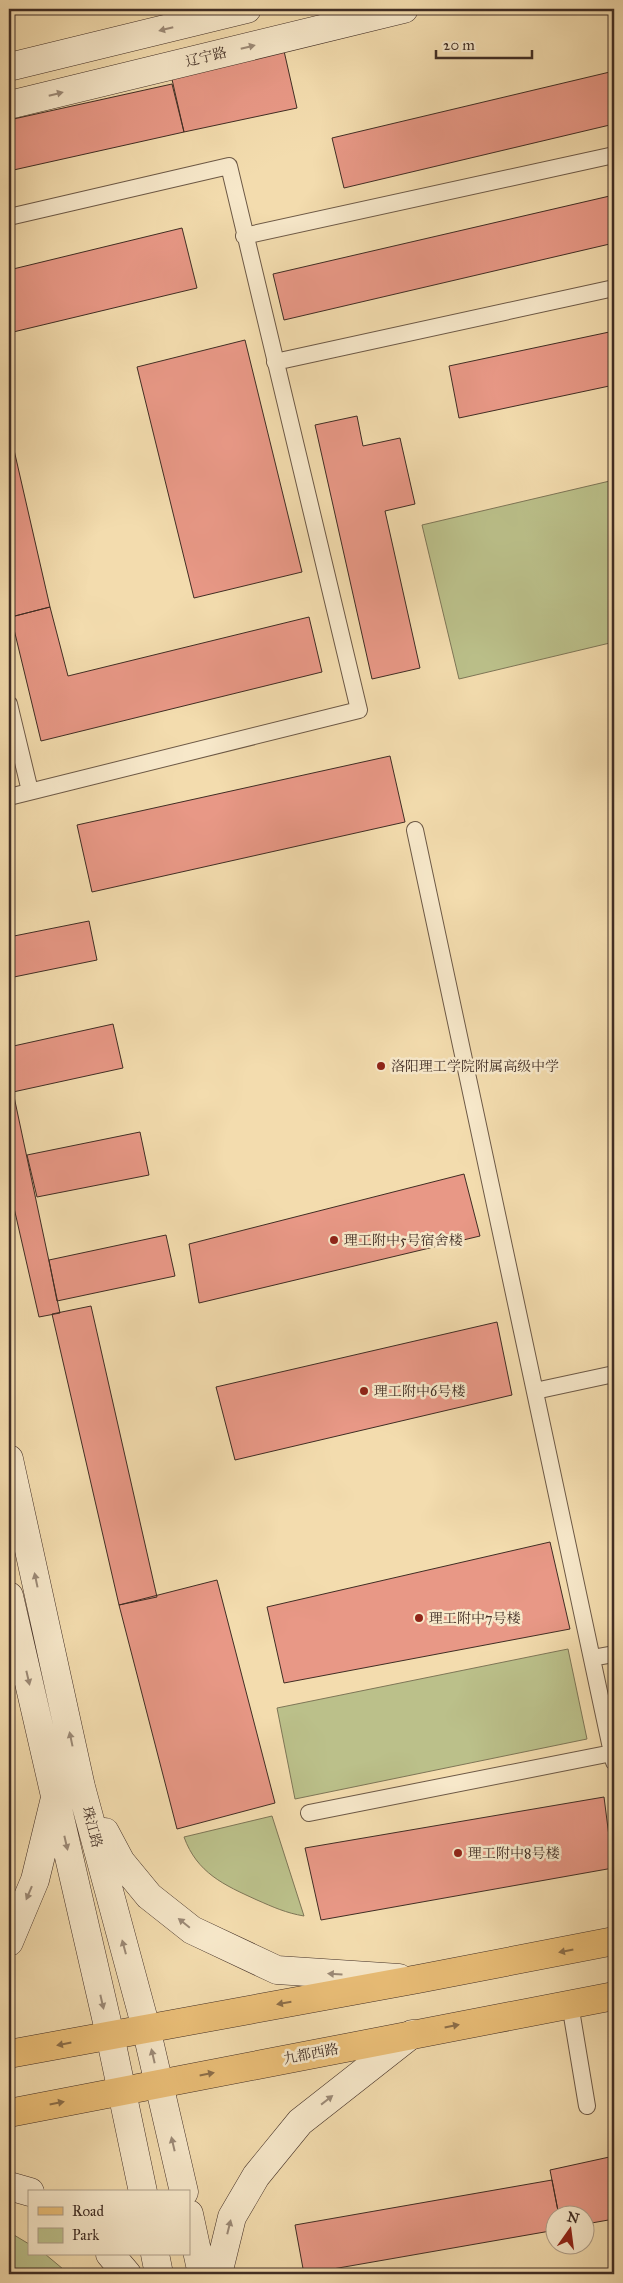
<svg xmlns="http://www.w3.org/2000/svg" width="623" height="2283" viewBox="0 0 623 2283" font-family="'IM FELL Great Primer','Noto Serif SC',serif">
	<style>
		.green { fill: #bbc08a; stroke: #7e7657 }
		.building { fill: #e89886; stroke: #402d24 }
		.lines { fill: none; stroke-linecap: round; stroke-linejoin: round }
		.lane-casing { stroke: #6d5946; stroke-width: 18 }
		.secondary-casing { stroke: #402d24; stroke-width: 29 }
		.primary-casing { stroke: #402d24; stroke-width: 29 }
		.lane { stroke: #f7e8ca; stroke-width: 16 }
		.secondary { stroke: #f7e8ca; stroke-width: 28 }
		.primary { stroke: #eabe77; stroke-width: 28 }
		.oneway { fill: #9c8a77 }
		.oneway2 { fill: #8c6e49 }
		.poi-dot { fill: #8f2418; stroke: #f7e8ca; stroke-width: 2 }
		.labels { text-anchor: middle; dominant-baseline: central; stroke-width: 5; stroke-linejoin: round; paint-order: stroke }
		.street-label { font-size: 14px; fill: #402d24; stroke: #f7e8ca }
		.poi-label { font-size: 14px; fill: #402d24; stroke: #f7e8ca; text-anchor: start }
	</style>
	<rect width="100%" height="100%" fill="#f3dcae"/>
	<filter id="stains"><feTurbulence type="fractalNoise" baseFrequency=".004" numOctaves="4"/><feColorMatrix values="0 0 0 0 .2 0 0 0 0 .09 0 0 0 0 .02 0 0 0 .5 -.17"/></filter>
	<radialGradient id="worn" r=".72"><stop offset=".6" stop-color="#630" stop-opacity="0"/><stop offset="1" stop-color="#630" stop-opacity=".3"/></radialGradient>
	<path class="green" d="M614,480V642L459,679L422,525Z
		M568,1649L587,1739L295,1799L277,1708Z
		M272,1816L304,1916C286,1913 273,1907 257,1900C224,1885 197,1873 184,1837Z
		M9,2232L29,2244V2254H45L69,2274H9Z"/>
	<path class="building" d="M284,51L297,108L184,132L171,75Z
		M614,71V124L344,188L332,138Z
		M172,84L184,132L9,171V120Z
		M614,195V243L284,320L273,274Z
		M182,228L197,288L9,333V270Z
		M614,331V385L459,418L449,366Z
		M245,340L302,572L194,598L137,367Z
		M357,416L363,446L400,438L415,504L385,511L420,668L372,679L315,425Z
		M9,428L50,607L11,617L9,609Z
		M50,607L68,676L309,617L322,672L41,741L11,617Z
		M390,756L405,822L92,892L77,825Z
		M89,921L97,960L9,978V937Z
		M113,1024L123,1068L13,1092L9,1073V1047Z
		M9,1073L60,1313L39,1317L9,1186Z
		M140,1132L149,1175L37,1197L27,1155Z
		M464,1174L480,1236L199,1303L189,1244Z
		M166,1235L175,1276L57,1301L49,1260Z
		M91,1306L157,1597L119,1605L52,1314Z
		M497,1322L512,1395L235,1460L216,1387Z
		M550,1542L570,1629L284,1683L267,1607Z
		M217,1580L275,1803L177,1829L119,1605Z
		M604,1797L613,1868L321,1920L305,1848Z
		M614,2156V2219L586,2224V2216H559L550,2170Z
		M552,2180L559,2216H556V2230L304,2274L295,2225Z"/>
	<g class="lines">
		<g class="lane-casing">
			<path id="lane" d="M9,217L229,166L359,710L9,797
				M244,236L614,155
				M275,362L614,288
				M9,704L30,791
				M415,830L614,1762
				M535,1391L614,1374
				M592,1658L614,1654
				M309,1813L612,1753
				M570,2004L587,2106"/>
		</g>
		<g class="secondary-casing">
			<path id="secondary" d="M9,67L247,9
				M9,105L404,9
				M9,1459L81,1787L146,2028L184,2192
				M9,1596L110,2035L143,2192
				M105,1832L121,1862L149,1896L192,1930L277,1970L399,1978
				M9,1942L35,1880L54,1802
				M9,2186L30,2192
				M189,2214L202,2274
				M110,2254L127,2274
				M155,2254L159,2274
				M218,2274L232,2217L256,2176L300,2122L412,2034"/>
		</g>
		<g class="primary-casing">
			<path id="primary" d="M9,2054L418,1979L614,1941
				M9,2113L614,1996"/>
		</g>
		<use href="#lane" class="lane"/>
		<use href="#secondary" class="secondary"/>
		<use href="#primary" class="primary"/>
	</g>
	<defs><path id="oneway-solid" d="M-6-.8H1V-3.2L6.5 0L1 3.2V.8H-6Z" transform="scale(1.25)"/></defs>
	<g class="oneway">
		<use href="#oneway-solid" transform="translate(166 29) rotate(166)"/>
		<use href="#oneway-solid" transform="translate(248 47) rotate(-14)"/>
		<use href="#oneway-solid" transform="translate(56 94) rotate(-14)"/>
		<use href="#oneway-solid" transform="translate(36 1580) rotate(-102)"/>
		<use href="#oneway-solid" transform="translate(28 1678) rotate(77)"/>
		<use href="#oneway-solid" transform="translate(71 1739) rotate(-102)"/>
		<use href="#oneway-solid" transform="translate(66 1843) rotate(77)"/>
		<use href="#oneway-solid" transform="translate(29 1893) rotate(113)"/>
		<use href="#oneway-solid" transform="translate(184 1923) rotate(-141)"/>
		<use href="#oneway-solid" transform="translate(124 1947) rotate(-105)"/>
		<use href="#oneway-solid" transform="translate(335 1974) rotate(-176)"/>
		<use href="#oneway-solid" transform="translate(102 2002) rotate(77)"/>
		<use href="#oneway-solid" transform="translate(153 2056) rotate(-103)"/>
		<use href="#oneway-solid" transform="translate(327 2100) rotate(-38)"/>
		<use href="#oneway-solid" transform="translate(173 2144) rotate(-103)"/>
		<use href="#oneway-solid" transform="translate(229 2227) rotate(-76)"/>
	</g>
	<g class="oneway2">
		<use href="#oneway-solid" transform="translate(566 1951) rotate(169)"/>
		<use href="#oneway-solid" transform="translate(284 2003) rotate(170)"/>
		<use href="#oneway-solid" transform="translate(452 2026) rotate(-11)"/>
		<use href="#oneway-solid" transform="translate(64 2044) rotate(169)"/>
		<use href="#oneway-solid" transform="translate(207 2074) rotate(-11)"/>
		<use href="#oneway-solid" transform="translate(57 2103) rotate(-11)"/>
	</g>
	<g class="poi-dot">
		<circle cx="381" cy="1066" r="5"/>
		<circle cx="334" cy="1240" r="5"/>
		<circle cx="364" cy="1391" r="5"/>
		<circle cx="419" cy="1618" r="5"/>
		<circle cx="458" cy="1853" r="5"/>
	</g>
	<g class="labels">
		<g class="street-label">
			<text transform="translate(206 57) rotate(-14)">辽宁路</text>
			<text transform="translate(92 1827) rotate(75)">珠江路</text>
			<text transform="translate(311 2054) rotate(-11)">九都西路</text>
		</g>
		<g class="poi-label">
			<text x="391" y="1066">洛阳理工学院附属高级中学</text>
			<text x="344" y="1240">理工附中5号宿舍楼</text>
			<text x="374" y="1391">理工附中6号楼</text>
			<text x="429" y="1618">理工附中7号楼</text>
			<text x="468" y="1853">理工附中8号楼</text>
		</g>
	</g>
	<rect width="623" height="2283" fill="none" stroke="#f3dcae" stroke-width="30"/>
	<rect x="10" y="10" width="603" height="2263" fill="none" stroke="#402d24" stroke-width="2.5"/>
	<rect x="15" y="15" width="593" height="2253" fill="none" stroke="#402d24"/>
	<rect x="28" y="2190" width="162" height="65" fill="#f7e8ca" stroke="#ae9d88"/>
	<rect x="38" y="2207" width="25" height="8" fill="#eabe77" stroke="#ae9d88"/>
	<text x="72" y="2216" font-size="15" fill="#402d24">Road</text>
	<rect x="38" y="2228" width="25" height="15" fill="#bbc08a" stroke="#ae9d88"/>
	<text x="72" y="2240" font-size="15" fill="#402d24">Park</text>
	<g transform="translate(570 2230) rotate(14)"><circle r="24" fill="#f7e8ca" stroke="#ae9d88"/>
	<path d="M0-4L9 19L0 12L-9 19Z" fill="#8f2418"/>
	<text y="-8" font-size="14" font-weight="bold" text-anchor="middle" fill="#402d24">N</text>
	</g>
	<path d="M436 50v8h96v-8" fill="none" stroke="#402d24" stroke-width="2.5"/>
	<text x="443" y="50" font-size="15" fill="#402d24" stroke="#f7e8ca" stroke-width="4" paint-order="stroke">20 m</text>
	<rect width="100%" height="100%" filter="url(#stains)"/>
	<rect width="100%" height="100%" fill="url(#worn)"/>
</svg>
